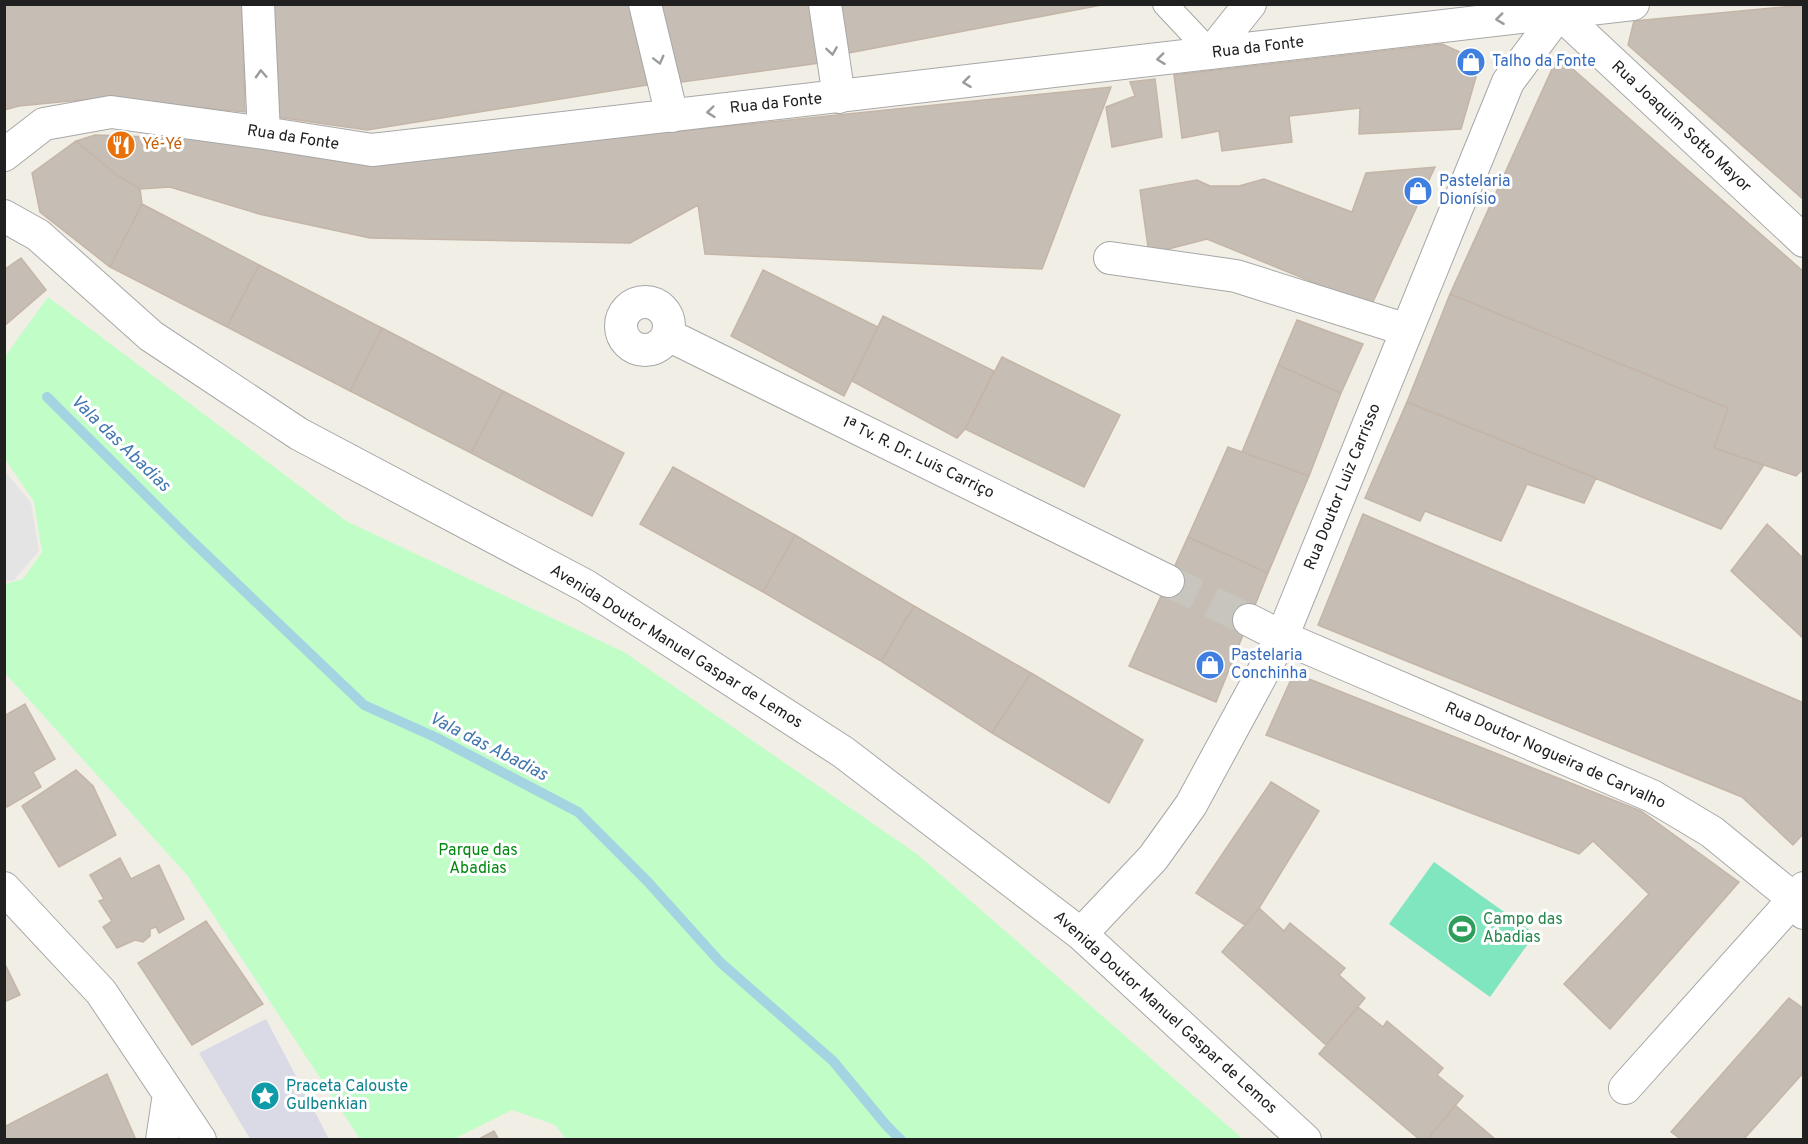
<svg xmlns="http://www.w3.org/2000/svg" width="1808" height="1144" viewBox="0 0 1808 1144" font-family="Overpass,sans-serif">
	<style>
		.park { fill: #c1fdc7 }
		.pitch { fill: #7fe6c0 }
		.parking { fill: #e4e4e4 }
		.plaza { fill: #dadae7 }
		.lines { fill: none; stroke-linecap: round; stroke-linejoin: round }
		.stream { stroke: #a4d3e2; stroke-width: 10 }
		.building { fill: #c6bdb5; stroke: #c4b5a7; stroke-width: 1.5 }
		.minor-tunnel { stroke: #c7c5be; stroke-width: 32; stroke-dasharray: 32 16; stroke-linecap: butt }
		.pedestrian-casing { stroke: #a7a7a7; stroke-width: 26 }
		.minor-casing { stroke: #a7a7a7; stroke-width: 34 }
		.pedestrian { stroke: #fff; stroke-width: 24 }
		.minor { stroke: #fff; stroke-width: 32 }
		.oneway { stroke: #9b9b9b }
		.labels { text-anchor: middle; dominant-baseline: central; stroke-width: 6; stroke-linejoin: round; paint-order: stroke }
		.street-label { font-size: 16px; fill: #202020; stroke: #fff }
		.shop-label { font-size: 16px; fill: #366cbe; stroke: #fff; text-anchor: start }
		.food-label { font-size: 16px; fill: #c56008; stroke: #fff; text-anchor: start }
		.park-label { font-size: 16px; fill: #038911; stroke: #fff }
		.leisure-label { font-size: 16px; fill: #27864d; stroke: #fff; text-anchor: start }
		.culture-label { font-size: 16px; fill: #0d838f; stroke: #fff; text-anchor: start }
		.water-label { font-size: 18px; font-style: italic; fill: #4177b0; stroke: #fff }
	</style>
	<rect width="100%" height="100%" fill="#f1eee6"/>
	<path class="park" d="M48,297L346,521L624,652L917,854L1243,1139L567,1140L555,1125L512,1110L454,1139H360L187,875L5,673V584L23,579L42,552L34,502L5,459L4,358Z"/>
	<path class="pitch" d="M1434,862L1535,934L1490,997L1389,924Z"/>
	<path class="parking" d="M4,470L31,503L39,551L14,580L5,582Z"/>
	<path class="plaza" d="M266,1019L329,1139H250L199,1053Z"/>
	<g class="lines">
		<path class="stream" d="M47,397L190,539L364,705L437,738L578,812L648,882L720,962L833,1061L886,1125L901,1140"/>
	</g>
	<path class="building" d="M4,4H242L245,112L101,98L19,106L4,110Z
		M274,4H633L654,84L367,130L277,117Z
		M656,4H812L819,63L675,83Z
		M839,4H1107L848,53Z
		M1804,5V200L1628,45L1634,21Z
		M1442,44L1460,52L1476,77L1461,129L1359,134L1360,108L1289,116L1292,142L1222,151L1219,131L1182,138L1174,75Z
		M1558,56L1804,272V468L1796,476L1714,448L1728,408L1450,294Z
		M1155,79L1162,137L1112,147L1106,107L1135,96L1130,82Z
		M1111,87L1042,269L705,254L698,205L630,243L370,238L259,214L170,187L140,189L118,176L76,141L95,135L209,139L377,162Z
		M76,141L118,176L140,189L142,204L110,267L40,212L32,173Z
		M1435,167L1371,306L1207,239L1149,254L1140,190L1197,180L1210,186H1239L1264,179L1352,212L1366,173Z
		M142,204L259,265L227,327L110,267Z
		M21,258L46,290L4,326V270Z
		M259,265L382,328L350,391L227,327Z
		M763,270L878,327L844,396L731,336Z
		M1450,294L1728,408L1714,448L1764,465L1721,529L1407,402Z
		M883,316L994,371L965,429L957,438L852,381Z
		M1297,320L1363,344L1341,393L1278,365Z
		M382,328L503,391L471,453L350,391Z
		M1002,357L1120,415L1084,487L965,429Z
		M1278,365L1341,393L1309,476L1242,452Z
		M503,391L624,453L592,516L471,453Z
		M1407,402L1596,478L1584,503L1527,484L1501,541L1425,511L1420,521L1365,498Z
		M1228,447L1309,476L1268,573L1188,537Z
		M673,467L795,535L763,592L640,524Z
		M1363,514L1804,703V833L1793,845L1742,797L1318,625Z
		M1767,524L1804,559V639L1731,571Z
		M795,535L914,606L881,661L763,592Z
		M1188,537L1268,573L1216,702L1129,666Z
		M914,606L1031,673L992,733L881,661Z
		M1031,673L1143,740L1109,803L992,733Z
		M1294,673L1641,811L1739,882L1610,1029L1564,984L1649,894L1593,841L1579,854L1266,735Z
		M25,704L55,759L33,772L41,787L7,807L4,803V716Z
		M76,770L93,786L116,835L59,867L22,806Z
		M1271,782L1319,811L1259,908L1245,925L1196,893Z
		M120,858L131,879L159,865L184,919L159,933L156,927L150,929V936L143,942L135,940L117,948L103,927L112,921L99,901L104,899L90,875Z
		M1259,908L1284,931L1290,923L1345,968L1339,975L1365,998L1326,1045L1222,952Z
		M206,921L263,1004L192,1045L138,963Z
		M4,962L20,995L4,1002Z
		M1789,998L1804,1009V1072L1743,1140H1682L1671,1132Z
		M1358,1007L1383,1027L1387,1021L1443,1068L1437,1075L1463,1096L1427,1140H1420L1319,1054Z
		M107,1074L136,1140H4V1127Z
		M1455,1105L1496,1140H1427Z
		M494,1131L499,1140H477Z"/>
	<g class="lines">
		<path class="minor-tunnel" d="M1168,581L1249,620"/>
		<g class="pedestrian-casing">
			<path id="pedestrian" d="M1165,4L1211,53"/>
		</g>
		<g class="minor-casing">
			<path id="minor" d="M258,4L264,133
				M645,4L672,116
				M825,4L839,97
				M1550,4L1804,241
				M1211,53L1250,4
				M4,155L44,124L111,112L264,133L372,150L1633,4
				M4,216L38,235L151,336L299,434L586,586L843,752L1081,934L1305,1140
				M1110,258L1236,276L1407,330
				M621 326a24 24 0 1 1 48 0a24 24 0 1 1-48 0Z
				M668,335L1168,581
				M1249,620L1282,637L1652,796L1712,832L1794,899L1804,913
				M4,888L101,992L200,1140
				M1081,934L1153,858L1191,805L1282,637L1508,82L1559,13
				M1625,1088L1804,888
				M162,1140L169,1094"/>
		</g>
		<use href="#pedestrian" class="pedestrian"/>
		<use href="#minor" class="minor"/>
	</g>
	<defs><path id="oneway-chevron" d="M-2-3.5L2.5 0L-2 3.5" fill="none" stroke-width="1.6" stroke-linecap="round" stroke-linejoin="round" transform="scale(1.5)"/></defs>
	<g class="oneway">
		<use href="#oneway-chevron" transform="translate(1500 19) rotate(173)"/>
		<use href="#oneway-chevron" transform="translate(832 51) rotate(81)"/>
		<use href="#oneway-chevron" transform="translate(1161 59) rotate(173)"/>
		<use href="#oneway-chevron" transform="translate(659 60) rotate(76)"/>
		<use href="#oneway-chevron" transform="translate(261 74) rotate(-93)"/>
		<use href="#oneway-chevron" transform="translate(967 82) rotate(173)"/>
		<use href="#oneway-chevron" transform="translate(711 112) rotate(174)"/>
	</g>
	<defs>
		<g id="shop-disc" transform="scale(1.5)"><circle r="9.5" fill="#3f7fe0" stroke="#fff"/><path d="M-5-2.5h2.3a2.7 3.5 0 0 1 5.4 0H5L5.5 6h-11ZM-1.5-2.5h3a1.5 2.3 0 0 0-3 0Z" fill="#fff"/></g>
		<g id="restaurant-disc" transform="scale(1.5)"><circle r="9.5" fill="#e8710a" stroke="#fff"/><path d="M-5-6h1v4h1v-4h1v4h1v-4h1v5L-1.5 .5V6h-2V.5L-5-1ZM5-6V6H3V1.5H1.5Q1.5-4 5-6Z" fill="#fff"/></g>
		<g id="stadium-disc" transform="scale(1.5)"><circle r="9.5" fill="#2e9e5b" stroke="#fff"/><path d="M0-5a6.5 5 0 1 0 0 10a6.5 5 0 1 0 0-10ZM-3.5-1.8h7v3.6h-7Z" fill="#fff"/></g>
		<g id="sight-disc" transform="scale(1.5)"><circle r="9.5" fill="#0f9aa8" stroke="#fff"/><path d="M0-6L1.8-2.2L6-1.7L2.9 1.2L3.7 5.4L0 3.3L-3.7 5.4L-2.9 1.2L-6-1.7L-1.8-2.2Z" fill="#fff"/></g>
	</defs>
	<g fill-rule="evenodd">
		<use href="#shop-disc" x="1471" y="62"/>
		<use href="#restaurant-disc" x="121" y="145"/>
		<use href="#shop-disc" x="1418" y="191"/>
		<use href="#shop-disc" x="1210" y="665"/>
		<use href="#stadium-disc" x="1462" y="929"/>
		<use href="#sight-disc" x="265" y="1096"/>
	</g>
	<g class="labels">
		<g class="street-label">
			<text transform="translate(1258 48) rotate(-7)">Rua da Fonte</text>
			<text transform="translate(776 104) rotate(-6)">Rua da Fonte</text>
			<text transform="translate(1681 127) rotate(43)">Rua Joaquim Sotto Mayor</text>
			<text transform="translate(293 138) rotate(9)">Rua da Fonte</text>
			<text transform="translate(918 458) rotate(26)">1ª Tv. R. Dr. Luis Carriço</text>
			<text transform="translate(1343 487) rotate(-68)">Rua Doutor Luiz Carrisso</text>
			<text transform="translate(676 647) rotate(32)">Avenida Doutor Manuel Gaspar de Lemos</text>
			<text transform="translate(1555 756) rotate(24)">Rua Doutor Nogueira de Carvalho</text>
			<text transform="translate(1165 1013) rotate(42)">Avenida Doutor Manuel Gaspar de Lemos</text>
		</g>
		<g class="shop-label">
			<text x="1492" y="62">Talho da Fonte</text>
			<text x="1439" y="182">Pastelaria<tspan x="1439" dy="18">Dionísio</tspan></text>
			<text x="1231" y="656">Pastelaria<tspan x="1231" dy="18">Conchinha</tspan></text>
		</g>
		<g class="food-label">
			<text x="142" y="145">Yé-Yé</text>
		</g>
		<g class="park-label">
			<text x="478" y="851">Parque das<tspan x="478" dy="18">Abadias</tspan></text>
		</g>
		<g class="leisure-label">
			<text x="1483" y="920">Campo das<tspan x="1483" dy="18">Abadias</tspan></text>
		</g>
		<g class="culture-label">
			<text x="286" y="1087">Praceta Calouste<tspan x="286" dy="18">Gulbenkian</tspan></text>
		</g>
		<g class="water-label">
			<text transform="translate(120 444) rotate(44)">Vala das Abadias</text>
			<text transform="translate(488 747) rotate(27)">Vala das Abadias</text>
		</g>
	</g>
	<rect width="1808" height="1144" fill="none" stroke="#202020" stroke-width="12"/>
</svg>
